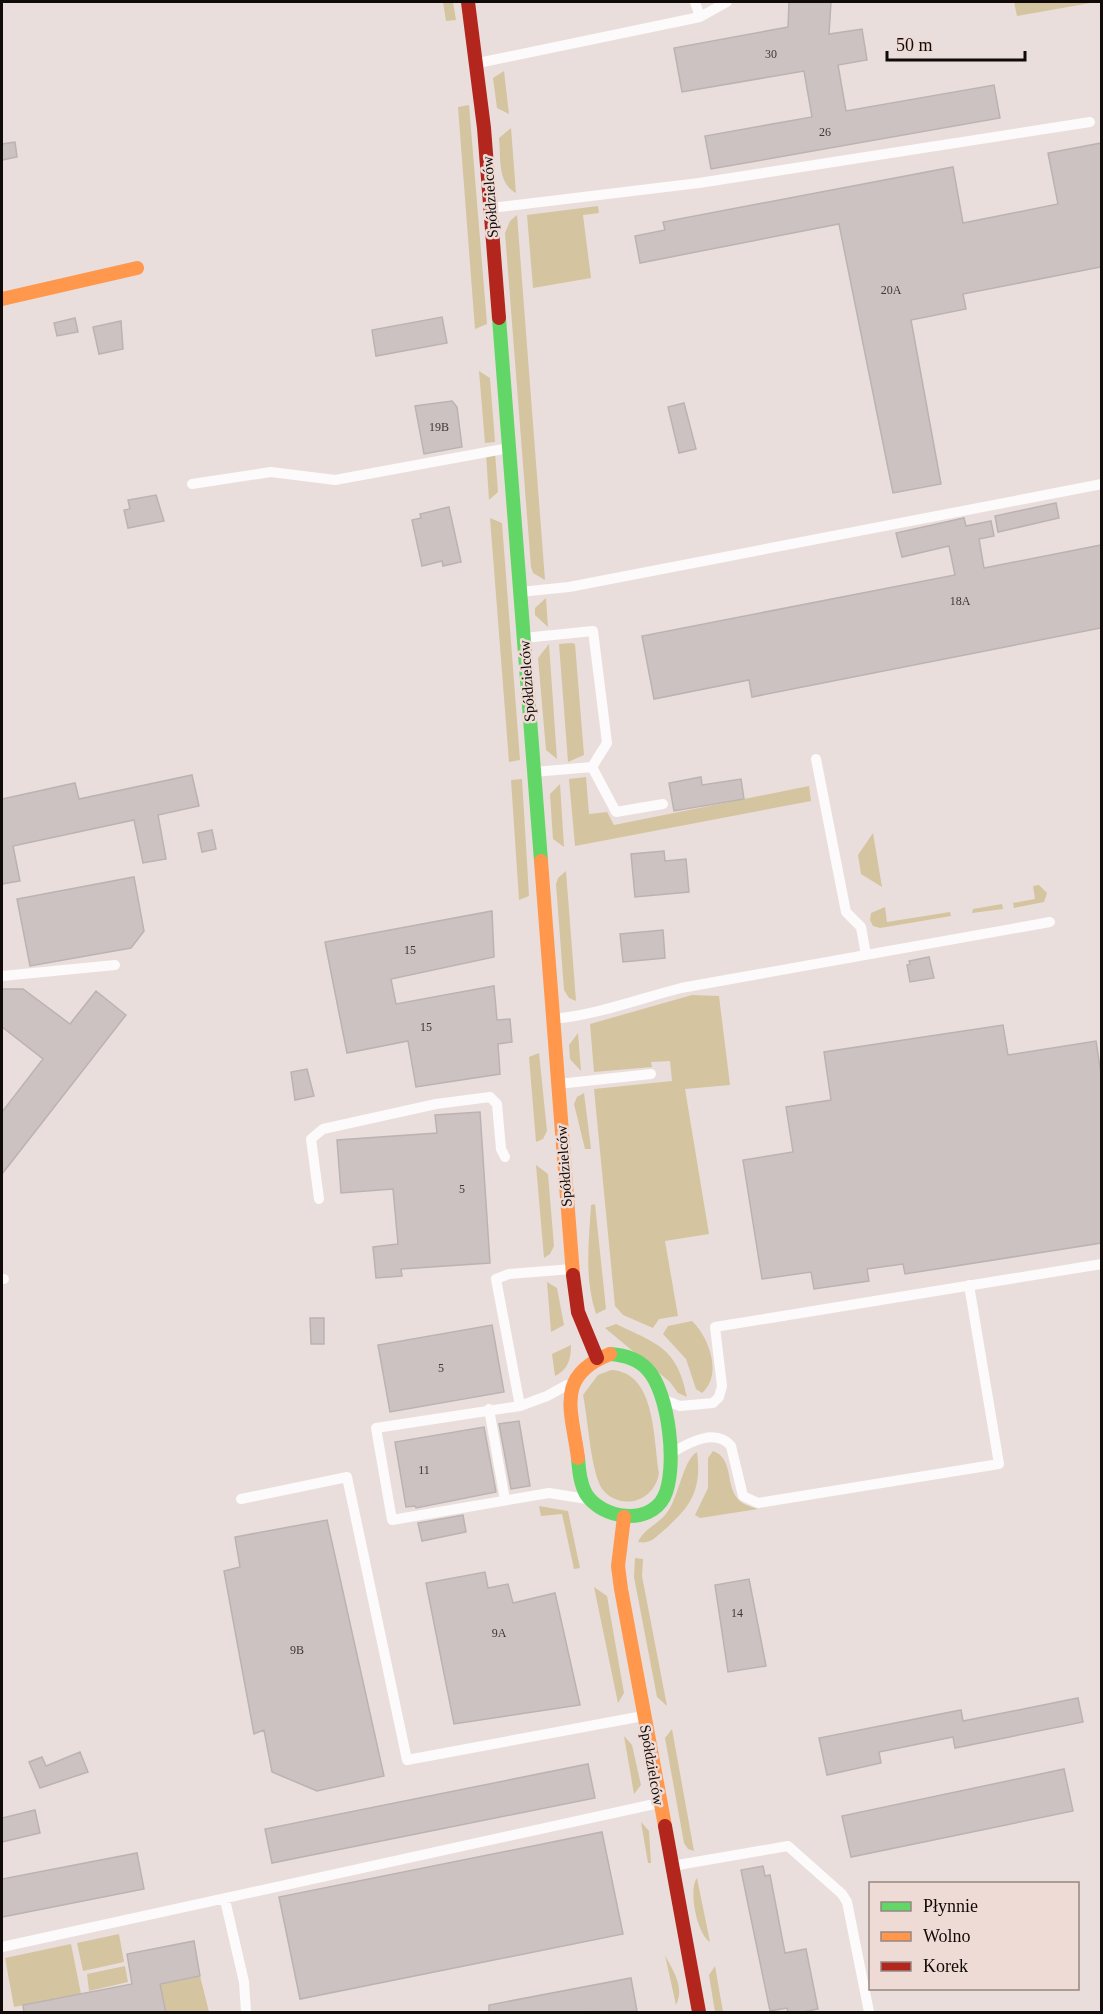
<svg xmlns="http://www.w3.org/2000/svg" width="1103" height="2014" viewBox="0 0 1103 2014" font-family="Georgia,serif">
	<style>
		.green { fill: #d5c4a0 }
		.building { fill: #cbc2c1; stroke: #bbb3b2; stroke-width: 1.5 }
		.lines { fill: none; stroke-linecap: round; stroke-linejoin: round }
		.lane { stroke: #fcfafa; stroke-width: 10 }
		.fast { stroke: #63d668; stroke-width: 14 }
		.slow { stroke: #ff974d; stroke-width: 14 }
		.jam { stroke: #b3261e; stroke-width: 14 }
		.labels { text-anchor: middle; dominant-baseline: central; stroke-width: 5; stroke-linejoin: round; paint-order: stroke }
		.number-label { font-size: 12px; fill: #3f3836 }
		.street-label { font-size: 15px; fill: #100a08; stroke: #efdbd5 }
	</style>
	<rect width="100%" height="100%" fill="#e9dedb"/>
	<path class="green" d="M443,2H453L456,20L446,21Z
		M1014,2H1096L1017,16Z
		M504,71L509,114L497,108L493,78Z
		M469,105L487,324L475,329L458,107Z
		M511,128L516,193C497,183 501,157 499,138Z
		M598,206L599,213L583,215L591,278L533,288L527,215Z
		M517,215L545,580L533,573L531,567L505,233L510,221Z
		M479,371L490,378L495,442L485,443Z
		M495,452L498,492L489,500L486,453Z
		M490,518L502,523L520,760L509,762Z
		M546,598L548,627L535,615V608Z
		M572,643L575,644L584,755L568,762L559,644Z
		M549,644L557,759L546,750L538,658Z
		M586,777L589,814L607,812L614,825L809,786L811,801L575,846L569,779Z
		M522,779L529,896L519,900L511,780Z
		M560,784L564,847L553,839L550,794Z
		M873,833L882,887L861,874L858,855Z
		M566,871L576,1001L569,998L564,990L556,884L558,878Z
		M1039,885L1047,893L1044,902L1014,908L1013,903L1035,899L1033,886Z
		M1002,904L1003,909L972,913L973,909Z
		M885,907L887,922L950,912L951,916L880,928L873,926L870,920L871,913Z
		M692,995L719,996L730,1085L685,1089L709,1234L665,1241L678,1316L659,1319L653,1328L623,1315L615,1306L594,1089L672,1081L670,1061L651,1062L652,1067L594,1072L590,1024Z
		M578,1033L581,1071L570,1059L569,1045Z
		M539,1053L547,1131L543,1139L536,1142L529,1057Z
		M584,1093L591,1149H585L574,1104L577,1097Z
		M536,1165L548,1174L554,1246L550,1254L544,1258Z
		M595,1204L606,1309L596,1314C584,1278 589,1242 591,1205Z
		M547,1282L557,1288L564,1325L551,1332Z
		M692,1321C709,1337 723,1375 702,1393L696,1389L686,1359L663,1334L668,1326Z
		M616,1324C657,1344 677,1347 687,1397L678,1393L670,1382L605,1328Z
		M571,1345C571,1359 568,1370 555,1376L552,1354Z
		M611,1370C656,1372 653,1438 659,1473C657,1485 650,1496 637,1500C622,1505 604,1497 599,1483C590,1460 588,1420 583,1395L598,1375Z
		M713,1451C735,1459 724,1487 740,1501C744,1505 752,1507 758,1509L700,1518L695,1515L708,1488V1458Z
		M697,1452C702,1490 691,1507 663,1531C655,1538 650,1544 638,1542C645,1527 660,1524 668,1511C679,1496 683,1460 697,1452Z
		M539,1506L568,1511L580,1568L574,1569L562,1514L541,1516Z
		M635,1558L643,1559L642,1576L667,1706L657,1697L634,1577Z
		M594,1587L607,1596L624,1693L618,1703Z
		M672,1729L694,1851L688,1849L684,1843L665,1738Z
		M624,1736L632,1745L641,1785L634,1794Z
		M641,1822L649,1831L651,1863H648Z
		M697,1878L710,1942C697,1934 688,1890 697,1878Z
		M119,1934L124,1962L83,1971L77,1943Z
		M71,1944L81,1994L14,2007L5,1958Z
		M665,1955C673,1971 685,1987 676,2005Z
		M125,1966L128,1982L89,1991L87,1974Z
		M715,1966L723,2012H715L709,1975Z
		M200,1976L209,2012H166L163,1996L152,1998L150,1986Z"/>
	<path class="building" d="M789,2H831L829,34L862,29L867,60L838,65L846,111L994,85L1000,118L711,169L705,136L812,117L804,71L682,92L674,48L788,27Z
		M15,142L17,157L2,160V144Z
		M1101,143V267L963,294L966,309L911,320L941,484L893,493L839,224L640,263L635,236L665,230L663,222L953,167L963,223L1058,204L1048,153Z
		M442,317L447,343L376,356L372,330Z
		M75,318L78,332L57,336L54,323Z
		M121,321L123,349L99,354L93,327Z
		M452,401L457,407L462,447L424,454L415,406Z
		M684,403L696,449L679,453L668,407Z
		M156,495L164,521L128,528L124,510L130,509L128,500Z
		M1056,503L1059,518L998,532L995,516Z
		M449,507L461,562L443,566L442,561L422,566L412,520L421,518L420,514Z
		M964,518L966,526L991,521L994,536L979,539L984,568L1101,545V628L752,697L749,680L654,699L642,636L955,575L949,546L902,557L896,533Z
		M192,775L199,806L158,815L166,859L143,863L134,820L13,846L20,881L2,884V799L75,783L79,799Z
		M701,777L702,785L741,779L744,799L674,811L669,783Z
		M212,830L216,849L202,852L198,833Z
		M664,851L665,861L686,859L689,892L635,897L631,854Z
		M134,877L144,931L131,948L30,966L17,899Z
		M492,911L494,957L391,979L396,1004L494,986L497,1020L510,1019L512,1042L498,1044L500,1074L416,1087L408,1041L347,1053L325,942Z
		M663,930L665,958L623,962L620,934Z
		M929,957L934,978L910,982L907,965L910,964L909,961Z
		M2,989H23L70,1024L96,991L126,1015L2,1174V1112L43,1059L2,1027Z
		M1003,1025L1008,1055L1096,1041L1101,1074V1243L905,1274L903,1264L867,1269L869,1281L814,1289L811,1272L762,1279L743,1160L793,1152L786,1107L831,1100L824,1052Z
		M307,1069L314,1096L295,1100L291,1072Z
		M480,1112L490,1263L401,1269L402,1276L376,1278L373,1247L398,1244L393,1189L341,1193L337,1140L437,1133L435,1115Z
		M310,1318H324V1344H311Z
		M492,1325L504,1392L390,1412L378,1345Z
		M519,1421L530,1486L511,1489L499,1424Z
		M484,1427L496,1492L416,1508L415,1506L406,1507L395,1442Z
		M463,1515L466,1532L422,1541L418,1523Z
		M327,1520L384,1776L317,1791L272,1772L264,1730L254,1734L224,1571L240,1567L235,1537Z
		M485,1572L488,1588L508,1584L513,1603L555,1593L580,1705L454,1724L426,1583Z
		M749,1579L766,1666L728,1672L715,1585Z
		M1078,1698L1083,1722L955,1748L953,1737L879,1752L881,1763L827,1775L819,1738L961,1710L963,1721Z
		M80,1752L88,1772L40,1788L29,1762L42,1757L46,1766Z
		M588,1764L595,1798L272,1863L265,1829Z
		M1064,1769L1073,1811L851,1857L842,1816Z
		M35,1810L40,1833L2,1842V1818Z
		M602,1832L623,1934L300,1999L279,1897Z
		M137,1853L144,1889L2,1917V1879Z
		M763,1866L765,1876L770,1875L785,1953L806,1949L818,2009L798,2013H788L787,2008L770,2011L741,1870Z
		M194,1941L200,1976L160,1984L166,2013H24L23,2005L132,1984L127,1954Z
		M631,1978L637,2011L489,2013V2005Z"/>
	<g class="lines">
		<path class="lane" d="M695,2L700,17
			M478,63L700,17L727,2
			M491,208L699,183L1090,122
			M192,484L271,472L335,480L509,448
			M520,592L569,587L1102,484
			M524,638L593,631L607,743L592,767L534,772
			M816,759L846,912L861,927L866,955
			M592,767L616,812L663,804
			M2,976L115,965
			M553,1019C597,1015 638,999 681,988L1050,922
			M558,1084L651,1074
			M319,1199L311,1139L323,1129L436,1104L490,1097L497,1104L501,1149L505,1157
			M2,1279H4
			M567,1385L547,1396L520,1406L376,1428L392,1520L549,1493L587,1499
			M664,1400L680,1406L713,1403L719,1397L722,1386L715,1327L1102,1264
			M520,1406L496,1279L509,1274L572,1269
			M489,1409L505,1500
			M673,1452C690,1442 716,1428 731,1446L743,1496L758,1503L999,1464L969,1285
			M241,1499L347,1477L407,1760L643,1716
			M672,1866L788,1846L842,1894L847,1902L869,2012
			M225,1900L244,1982L246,2012
			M2,1947L659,1803"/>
		<path class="fast" d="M499,318L541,861
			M578,1458C579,1470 580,1483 586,1494C602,1519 649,1526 664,1497C678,1469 669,1391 647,1369C637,1358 624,1355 610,1354"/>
		<path class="slow" d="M2,299L137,268
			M541,861L573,1275
			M578,1458C572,1411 554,1376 610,1354
			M624,1517L618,1566L621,1589L665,1826"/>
		<path class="jam" d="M468,2L484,128L499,318
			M573,1275L578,1312L597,1358
			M665,1826L699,2012"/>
	</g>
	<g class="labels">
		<g class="number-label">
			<text x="771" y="54">30</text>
			<text x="825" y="132">26</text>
			<text x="891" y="290">20A</text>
			<text x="439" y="427">19B</text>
			<text x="960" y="601">18A</text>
			<text x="410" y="950">15</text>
			<text x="426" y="1027">15</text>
			<text x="462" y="1189">5</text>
			<text x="441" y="1368">5</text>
			<text x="424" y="1470">11</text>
			<text x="737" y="1613">14</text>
			<text x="499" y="1633">9A</text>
			<text x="297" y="1650">9B</text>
		</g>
		<g class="street-label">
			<text transform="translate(490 197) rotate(-94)">Spółdzielców</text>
			<text transform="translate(527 681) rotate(-94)">Spółdzielców</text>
			<text transform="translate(564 1166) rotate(-94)">Spółdzielców</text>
			<text transform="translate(652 1765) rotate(80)">Spółdzielców</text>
		</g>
	</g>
	<rect width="1103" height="2014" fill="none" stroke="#100a08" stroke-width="6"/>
	<rect x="869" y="1882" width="210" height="108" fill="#efdbd5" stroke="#968783" stroke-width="1.5"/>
	<rect x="881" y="1902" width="30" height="9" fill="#63d668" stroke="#968783" stroke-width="1.5"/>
	<text x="923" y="1912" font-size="18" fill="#100a08">Płynnie</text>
	<rect x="881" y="1932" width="30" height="9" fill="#ff974d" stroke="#968783" stroke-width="1.5"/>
	<text x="923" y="1942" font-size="18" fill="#100a08">Wolno</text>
	<rect x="881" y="1962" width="30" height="9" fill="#b3261e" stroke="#968783" stroke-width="1.5"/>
	<text x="923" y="1972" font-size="18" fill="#100a08">Korek</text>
	<path d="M887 51v9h138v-9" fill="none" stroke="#100a08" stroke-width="3"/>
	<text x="896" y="51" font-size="18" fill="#100a08" stroke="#efdbd5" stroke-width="4.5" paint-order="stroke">50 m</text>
</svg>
